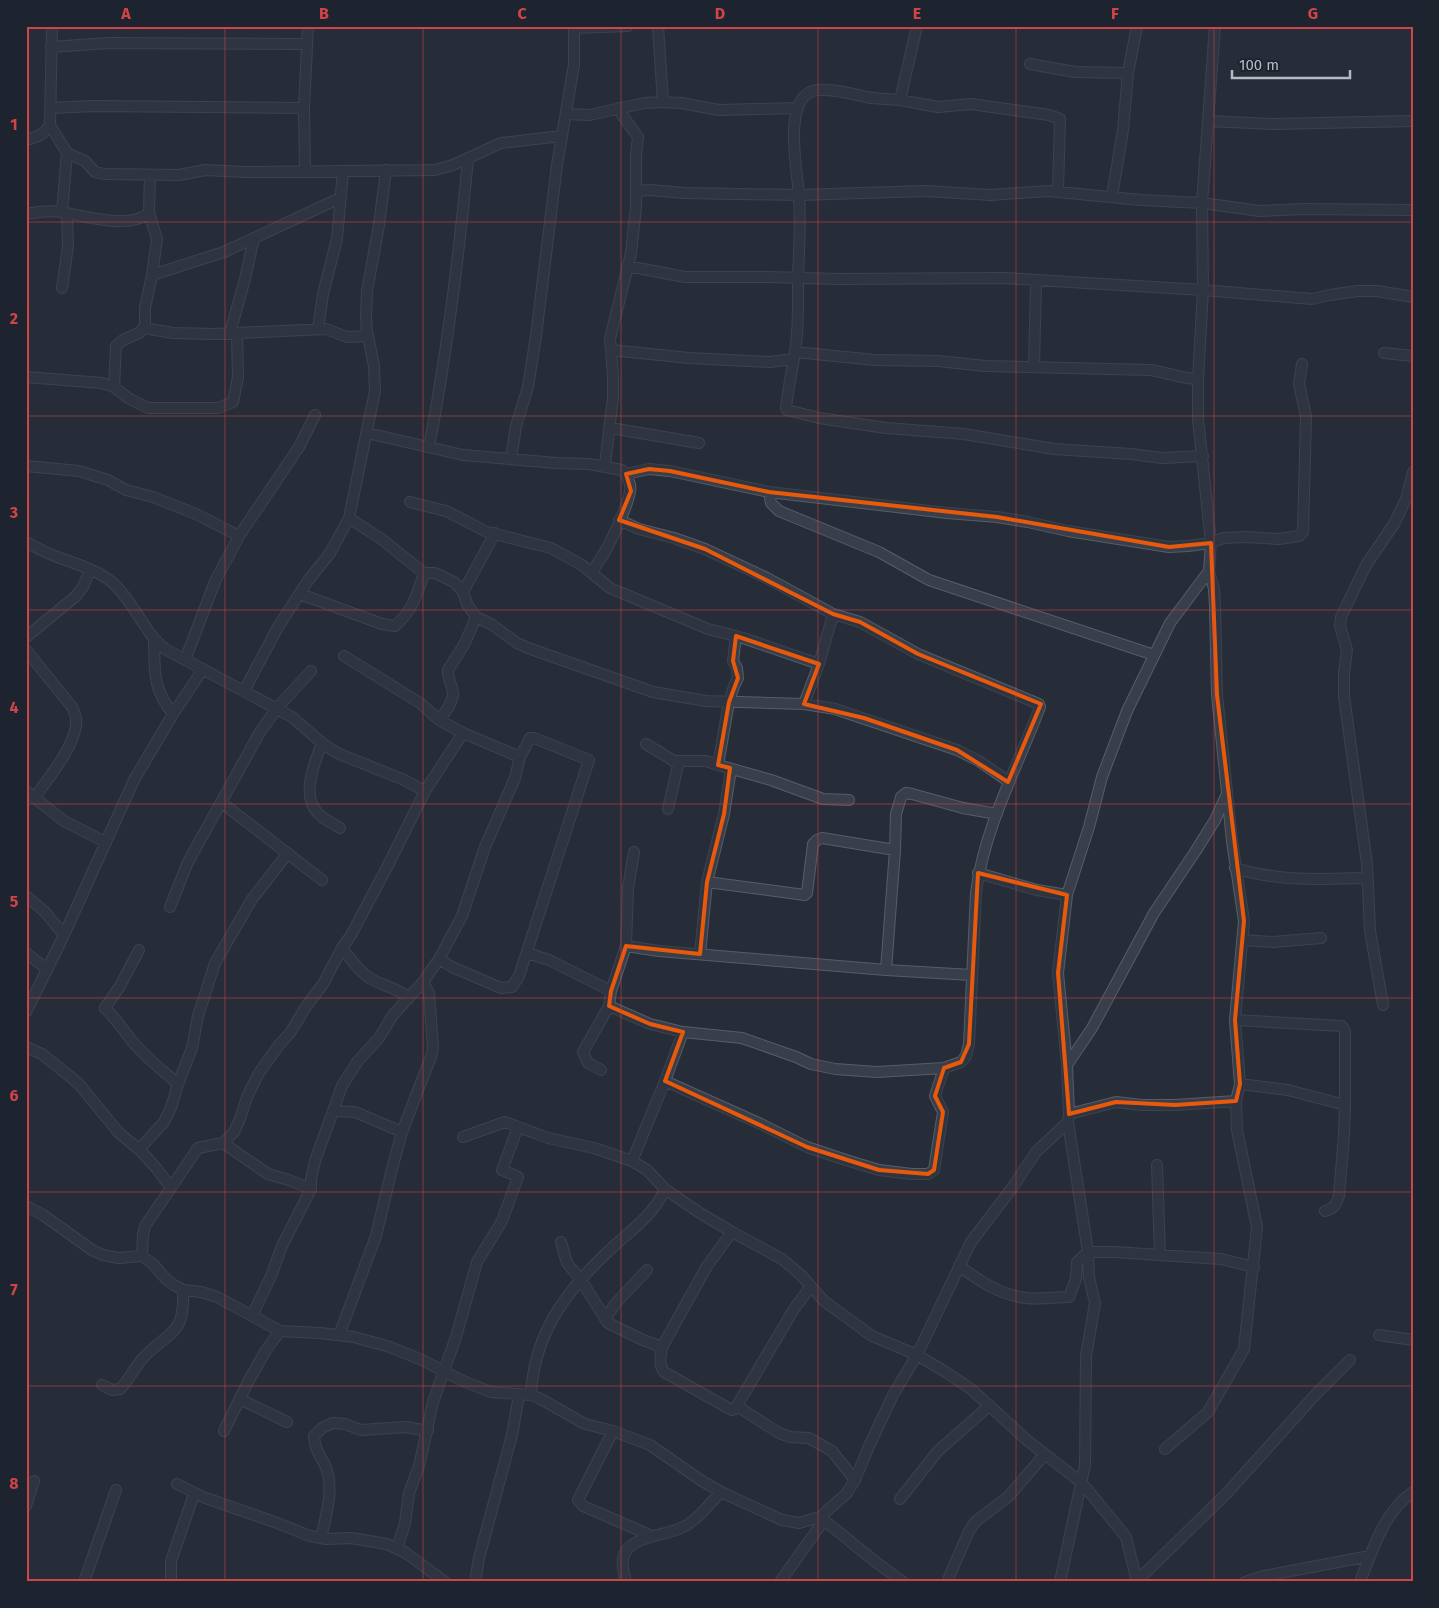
<svg xmlns="http://www.w3.org/2000/svg" width="1439" height="1608" viewBox="0 0 1439 1608" font-family="'Fira Sans',sans-serif">
	<style>
		.lines { fill: none; stroke-linecap: round; stroke-linejoin: round }
		.minor-casing { stroke: #575d68; stroke-width: 12 }
		.minor { stroke: #393f4a; stroke-width: 10 }
		.marked { fill: none; stroke: #e8590c; stroke-width: 4; stroke-linejoin: round }
		.grid { fill: none; stroke: #cf4547; stroke-width: 1; stroke-opacity: 0.55 }
		.neatline { fill: none; stroke: #cf4547; stroke-width: 2 }
		.grid-label { font-size: 16px; text-anchor: middle; font-weight: bold; fill: #cf4547 }
	</style>
	<rect width="100%" height="100%" fill="#262d39"/>
	<g class="lines">
		<g class="minor-casing">
			<path id="minor" d="M658,26L663,102
				M917,26L900,100C889,99 877,99 866,97C852,94 823,86 810,92C783,106 798,173 799,197C801,224 799,250 798,277C798,302 799,327 795,352C792,371 788,389 786,408L787,410L819,418L886,428L964,434L1054,449L1131,454L1162,458L1203,456
				M574,28L628,26
				M51,47L108,43L307,44
				M1030,64L1075,72L1128,73
				M900,100L938,107L971,104L1049,115L1060,119L1058,191
				M51,108L93,106L304,108
				M566,114L589,115L645,103L663,102L681,103L719,110L798,108
				M1209,121L1273,124L1413,121
				M50,125L67,153L85,161L95,172L104,174L179,175L205,170L245,172L435,170L453,165L501,143L561,136
				M26,140C37,137 44,135 50,125L52,26
				M305,171L304,108L308,26
				M636,191L650,190L684,193L799,195L925,191L991,195L1048,191L1141,200L1202,203L1260,211L1303,209L1413,210
				M1112,196L1123,130L1128,73L1137,26
				M62,212L67,153
				M26,214C37,212 50,210 61,212C84,216 129,230 149,213L150,175
				M627,266L685,277H768L839,279L1005,278L1203,290L1312,299L1330,295L1357,291H1377L1413,297
				M152,275L224,252L340,198
				M62,288L68,246L67,214
				M144,328L173,333L214,334L326,329L347,337L368,336
				M318,329L323,294L337,239L343,171
				M230,333L245,279L254,238
				M611,350L689,358L770,362L794,359
				M795,352L875,360L938,361L985,366L1151,370C1168,373 1180,378 1198,379
				M1384,353L1413,356
				M1034,366L1036,281
				M26,377L102,383L114,387L128,398L148,408H218L233,402L238,377L237,333
				M114,387L116,346L123,340L139,333L145,326V308L152,275L157,239L149,213
				M611,428L699,443
				M367,433L463,455L556,463L589,464L622,470C627,476 632,483 630,491C629,503 611,542 604,553C600,560 595,565 593,573
				M429,447C447,352 459,256 468,159
				M511,459L516,426L528,387L536,336L557,165L574,65V26
				M605,465L613,398V375L610,339L631,253L636,207V155L638,137L622,115L619,108
				M26,466L79,471L108,480L126,490L153,497L196,514L239,536
				M626,474L649,469L670,471L769,492L947,513L997,517L1028,522L1068,531L1169,547L1188,546L1211,543L1223,538L1245,537L1279,539L1299,536L1303,532L1306,416L1299,384L1302,364
				M769,492L771,503L779,511L879,552L929,580L1154,655
				M410,502L446,511L487,532L551,548L582,565L610,588L708,629L743,638L819,664
				M349,518L380,538L424,573H435L454,582L463,592L467,604L476,617L491,624L517,643L528,648L653,692L706,701L804,704L835,709L957,750L979,761L1008,781
				M26,542C34,546 42,551 50,554C71,563 95,568 113,583C134,602 143,631 165,649L292,717L322,743L337,753L402,779L425,791
				M463,592L495,533
				M300,594L382,624L395,626C413,610 417,595 424,573
				M736,636L733,661L737,668L738,678L734,686L729,702L718,765L771,780L823,799L849,800
				M26,637L75,597L83,587L90,570
				M154,640C155,671 152,688 173,714
				M26,650L72,707C75,713 77,720 76,726C72,750 48,779 34,798
				M344,656L420,703L439,720L463,733L425,791L386,869L351,935L342,948C351,959 360,973 373,980C385,986 399,989 409,998
				M185,660L216,579L228,557L239,536L299,447L315,415
				M244,691L278,627L307,582L330,553L349,518L375,391L374,366L367,331L366,317L367,291L379,225L386,170
				M804,704L819,664L833,614
				M439,720C445,714 452,703 453,694C453,686 447,678 448,670L465,643L476,617
				M463,733L520,757
				M322,743C315,761 301,795 317,812C322,819 333,823 340,828
				M646,744L674,761H706L718,765
				M26,791L64,821L105,842
				M222,803L322,880
				M668,809L679,761
				M1235,868C1279,882 1322,879 1367,878
				M978,873L1037,890L1067,895
				M707,882L805,895L807,893L813,844L817,840L822,838L895,850
				M26,896L45,912L64,935
				M170,907L188,862L260,732L277,708L311,671
				M1242,940L1273,942L1321,938
				M626,946L659,951L886,970L895,850L896,814L901,797L906,793L912,794L963,808L997,814
				M139,950L120,986L105,1008C115,1018 123,1029 132,1041C145,1057 162,1070 178,1084
				M26,953L47,969
				M527,953L549,960L611,991L609,1006L650,1024L683,1032L742,1038L796,1057L811,1064L835,1069L877,1072L944,1068L961,1062L966,1056L969,1044L976,893C984,828 1017,768 1040,707L1039,704L918,654L860,622L833,614L767,578L705,549L674,538L639,529L619,520
				M700,954L707,882L724,814L731,769
				M886,970L972,975
				M611,991L626,946L628,888L634,852
				M1383,1005L1370,931L1367,864L1344,696V673L1347,650L1340,626L1341,617L1366,565L1394,524L1406,499L1413,472
				M26,1012L64,935L134,780L173,714L203,669
				M1235,1020L1342,1026L1345,1031V1105
				M26,1047L42,1054L78,1083L119,1133L141,1151L157,1169L171,1188
				M1067,1065L1092,1028L1154,913L1195,852L1215,820L1226,796
				M601,1070L588,1063L583,1052L609,1006
				M665,1081L761,1124L807,1147L846,1160L879,1170L912,1174H928L934,1170L943,1112L935,1096L944,1068
				M1240,1084L1288,1090L1345,1105L1344,1135L1339,1196C1336,1204 1334,1209 1325,1211
				M333,1111L355,1112L402,1132
				M1069,1114L1116,1102L1142,1105H1175L1236,1101
				M463,1137L505,1122L548,1138L594,1148L632,1161L647,1170L665,1189L700,1213L732,1232L782,1259L801,1275L824,1301L872,1336L917,1355L944,1371L971,1389L1028,1441L1082,1483L1126,1537L1137,1582
				M223,1143L234,1132L240,1119L247,1097L259,1073L279,1045L290,1033L307,1005L323,984L342,948
				M141,1151L143,1145L164,1122L171,1108L178,1084L192,1048L198,1016L215,963L252,899L288,853
				M632,1161L665,1081L683,1032
				M1157,1165L1160,1255
				M26,1206L43,1215L92,1250L103,1255L119,1258L142,1256L153,1264L166,1279L174,1285L183,1290L201,1292L217,1297L280,1331L320,1333L354,1337L390,1347L422,1360L463,1381L491,1392L531,1395L539,1398L585,1424L613,1431L650,1445L702,1481L721,1492L782,1520L799,1523L820,1517L846,1494L855,1480L870,1444L893,1395L917,1355L971,1242L1012,1188L1036,1152L1068,1122
				M732,1232L707,1266L662,1347C661,1356 658,1364 664,1372L728,1408L732,1410L735,1409L794,1309L811,1286
				M561,1242L567,1263L581,1280L608,1323L643,1340L662,1347
				M142,1256L143,1235L145,1226L198,1148L223,1143L268,1174L289,1180L311,1189
				M959,1266C980,1281 1000,1295 1026,1298C1040,1300 1055,1297 1069,1297L1076,1279L1077,1262L1088,1252H1114L1221,1259L1254,1267
				M252,1316L271,1276L282,1246L311,1189V1179L315,1161L342,1086L357,1062L379,1038L393,1015L423,982L439,959L462,916L485,847L515,778L520,757L530,738H534L589,760L519,976L512,987L501,988L452,967L439,959
				M605,1319L616,1303L647,1270
				M339,1335L376,1236L392,1169L402,1132L432,1054L433,1047L429,993L423,982
				M1379,1335L1413,1340
				M102,1385L112,1390L120,1389C129,1380 134,1368 143,1358C169,1330 185,1337 183,1290
				M531,1395C534,1331 569,1287 615,1245C634,1228 654,1214 665,1189
				M240,1399L287,1422
				M737,1406L779,1433L790,1437L809,1438L832,1451L855,1480
				M224,1431L247,1384L266,1350L280,1331
				M613,1431L578,1500L583,1506L652,1536
				M1165,1449L1208,1412L1244,1349L1257,1227L1237,1130L1236,1101L1240,1084L1235,1020L1244,921L1232,841L1217,695L1215,607L1214,589L1209,571L1211,543L1198,419V379L1203,290L1202,203L1215,26
				M177,1484L203,1497L277,1523L310,1536L326,1539L351,1538L387,1544L406,1553L445,1582
				M900,1499L938,1451L989,1406
				M26,1506L34,1481
				M820,1517L877,1563L903,1582
				M321,1538C326,1515 335,1488 325,1465C319,1453 315,1450 314,1436L322,1428L333,1423L345,1424L361,1430L406,1427L428,1431
				M397,1549L405,1523L409,1493L419,1466L433,1402L456,1337L477,1262L502,1221L518,1177L502,1170L518,1127
				M1137,1581L1227,1493L1316,1394L1350,1360
				M84,1582L116,1490
				M171,1582V1561L194,1494
				M475,1582L479,1558L512,1435L519,1395
				M626,1582C624,1575 622,1566 623,1559C626,1536 665,1536 681,1528C697,1521 709,1504 721,1492
				M780,1582L824,1520
				M947,1582L968,1533L975,1522L1009,1496L1044,1455
				M1060,1582L1085,1465L1086,1356L1095,1303L1089,1277L1088,1252L1068,1122L1069,1114L1067,1065L1058,973L1067,895L1089,827L1102,777L1127,711L1170,623L1209,571
				M1245,1582L1264,1576L1370,1556
				M1360,1582C1372,1551 1384,1511 1413,1492"/>
		</g>
		<use href="#minor" class="minor"/>
	</g>
	<path d="M0 0H1439V1608H0ZM649,469L670,471L769,492L997,517L1169,547L1211,543L1217,695L1244,921L1235,1020L1240,1084L1236,1101L1175,1105L1116,1102L1069,1114L1058,973L1067,895L978,873L969,1044L961,1062L944,1068L935,1096L943,1112L934,1170L928,1174L879,1170L807,1147L665,1081L683,1032L650,1024L609,1006L611,991L626,946L700,954L707,882L724,814L730,768L718,765L729,702L738,678L733,661L736,636L819,664L804,704L864,718L957,750L1008,782L1041,704L918,654L860,622L833,614L705,549L619,520L631,491L626,474Z" fill="#262d39" fill-opacity=".55" fill-rule="evenodd"/>
	<path class="marked" d="M649,469L670,471L769,492L997,517L1169,547L1211,543L1217,695L1244,921L1235,1020L1240,1084L1236,1101L1175,1105L1116,1102L1069,1114L1058,973L1067,895L978,873L969,1044L961,1062L944,1068L935,1096L943,1112L934,1170L928,1174L879,1170L807,1147L665,1081L683,1032L650,1024L609,1006L611,991L626,946L700,954L707,882L724,814L730,768L718,765L729,702L738,678L733,661L736,636L819,664L804,704L864,718L957,750L1008,782L1041,704L918,654L860,622L833,614L705,549L619,520L631,491L626,474Z"/>
	<path class="grid" d="M225,26V1582M423,26V1582M621,26V1582M818,26V1582M1016,26V1582M1214,26V1582M26,222H1413M26,416H1413M26,610H1413M26,804H1413M26,998H1413M26,1192H1413M26,1386H1413"/>
	<rect width="1439" height="1608" fill="none" stroke="#1e242f" stroke-width="55"/>
	<path d="M1232 70v8h118v-8" fill="none" stroke="#b5bac5" stroke-width="2.5"/>
	<text x="1239" y="70" font-size="15" fill="#b5bac5" stroke="#1e242f" stroke-width="4" paint-order="stroke">100 m</text>
	<rect x="28" y="28" width="1384" height="1552" class="neatline"/>
	<g class="grid-label">
		<text x="126" y="19">A</text>
		<text x="324" y="19">B</text>
		<text x="522" y="19">C</text>
		<text x="720" y="19">D</text>
		<text x="917" y="19">E</text>
		<text x="1115" y="19">F</text>
		<text x="1313" y="19">G</text>
		<text x="14" y="130">1</text>
		<text x="14" y="324">2</text>
		<text x="14" y="518">3</text>
		<text x="14" y="713">4</text>
		<text x="14" y="907">5</text>
		<text x="14" y="1101">6</text>
		<text x="14" y="1295">7</text>
		<text x="14" y="1489">8</text>
	</g>
</svg>
